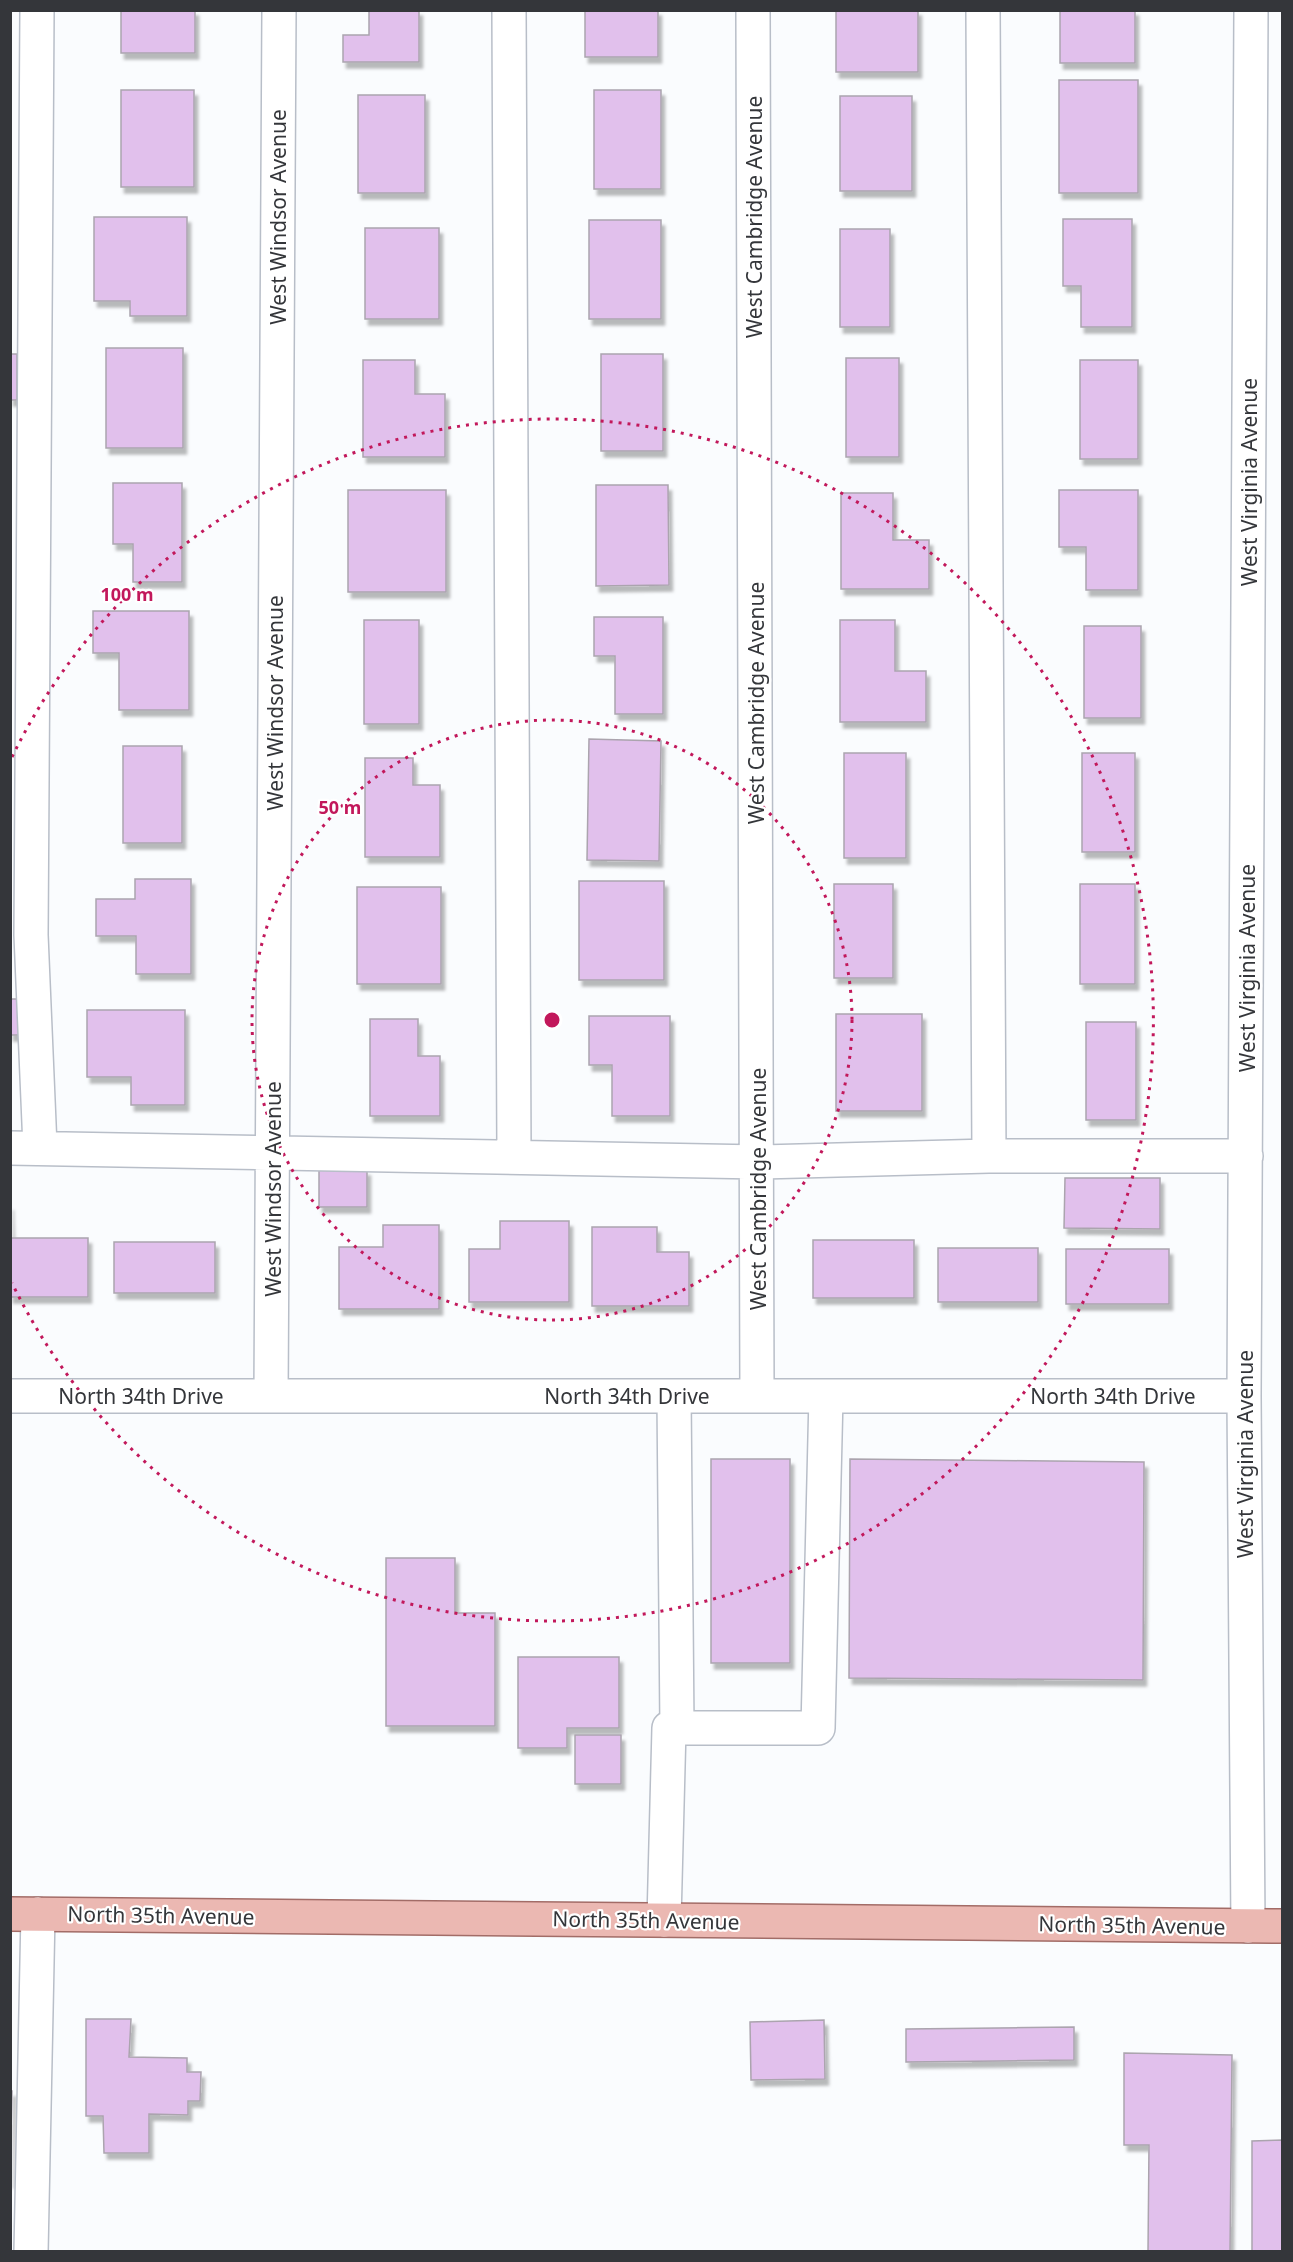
<svg xmlns="http://www.w3.org/2000/svg" width="1293" height="2262" viewBox="0 0 1293 2262" font-family="'Noto Sans',sans-serif">
	<style>
		.building { fill: #e1c0ec; stroke: #aba4ae; stroke-width: 1.5; filter: url(#shadow) }
		.lines { fill: none; stroke-linecap: round; stroke-linejoin: round }
		.minor-casing { stroke: #b8bec8; stroke-width: 36 }
		.major-casing { stroke: #a26c67; stroke-width: 36 }
		.minor { stroke: #fff; stroke-width: 33 }
		.major { stroke: #ebb8b2; stroke-width: 33 }
		.ring { fill: none; stroke: #c2185b; stroke-width: 3; stroke-dasharray: 3 6 }
		.labels { text-anchor: middle; dominant-baseline: central; stroke-width: 4.5; stroke-linejoin: round; paint-order: stroke }
		.street-label { font-size: 21px; fill: #34363a; stroke: #fff }
		.centre { fill: #c2185b; stroke: #fff; stroke-width: 3 }
		.ring-label { font-size: 18px; text-anchor: middle; font-weight: bold; fill: #c2185b; stroke: #fff; stroke-width: 4.5; stroke-linejoin: round; paint-order: stroke }
	</style>
	<defs>
		<filter id="shadow"><feDropShadow dx="3.5" dy="6" stdDeviation="1.5" flood-color="#0004"/></filter>
	</defs>
	<rect width="100%" height="100%" fill="#fafcfe"/>
	<path class="building" d="M121,10H195V53H121Z
		M369,10H419V62H343V35H369Z
		M585,10H658V57H585Z
		M836,10H918V72H836Z
		M1060,10H1135V63H1060Z
		M1059,80H1138V193H1059Z
		M121,90H194V187H121Z
		M594,90H661V189H594Z
		M358,95H425V193H358Z
		M840,96H912V191H840Z
		M94,217H187V316H130V301H94Z
		M1063,219H1132V327H1081V286H1063Z
		M589,220H661V319H589Z
		M365,228H439V319H365Z
		M840,229H890V327H840Z
		M106,348H183V448H106Z
		M10,354H17V400H10Z
		M601,354H663V451H601Z
		M846,358H899V457H846Z
		M363,360H415V394H445V457H363Z
		M1080,360H1138V459H1080Z
		M113,483H182V582H133V544H113Z
		M596,485H668L669,585L596,586Z
		M348,490H446V592H348Z
		M1059,490H1138V590H1086V547H1059Z
		M841,493H893V540H929V589H841Z
		M93,611H189V710H119V653H93Z
		M594,617H663V714H615V656H594Z
		M364,620H419V724H364Z
		M840,620H895V671H926V722H840Z
		M1084,626H1141V718H1084Z
		M589,739L661,741L659,861L587,860Z
		M123,746H182V843H123Z
		M844,753H906V858H844Z
		M1082,753H1135V852H1082Z
		M365,758H413V785H440V857H365Z
		M135,879H191V974H136V936H96V899H135Z
		M579,881H664V980H579Z
		M834,884H893V978H834Z
		M1080,884H1135V984H1080Z
		M357,887H441V984H357Z
		M10,999H20V1035H10Z
		M87,1010H185V1105H131V1077H87Z
		M836,1014H922V1111H836Z
		M589,1016H670V1116H612V1065H589Z
		M370,1019H418V1056H440V1116H370Z
		M1086,1022H1136V1120H1086Z
		M319,1170H367V1207H319Z
		M1065,1178H1160V1229L1064,1228Z
		M10,1204L11,1238H88V1297H10Z
		M500,1221H569V1302H469V1249H500Z
		M383,1225H439V1309H339V1247H383Z
		M592,1227H657V1252H689V1306H592Z
		M813,1240H914V1298H813Z
		M114,1242H215V1293H114Z
		M938,1248H1038V1302H938Z
		M1066,1249H1169V1304H1066Z
		M711,1459H790V1663H711Z
		M850,1459L1144,1462L1143,1680L849,1678Z
		M386,1558H455V1613H495V1726H386Z
		M518,1657H619V1728H567V1748H518Z
		M575,1735H621V1784H575Z
		M86,2019H131L129,2057L187,2058V2072H201L200,2101H188V2115L149,2114V2153H104L103,2116H86Z
		M824,2020L825,2079L751,2080L750,2022Z
		M1074,2027V2060L906,2062V2029Z
		M1124,2053L1232,2055L1230,2252H1148L1149,2145H1124Z
		M10,2091H12L10,2183Z
		M1282,2140V2252H1252V2141Z"/>
	<g class="lines">
		<g class="minor-casing">
			<path id="minor" d="M37,10L31,935L40,1147
				M509,10L514,1155
				M753,10L757,1396
				M983,10L989,1156
				M10,1148L759,1162L989,1156H1246
				M10,1396H1244
				M271,1396L279,10
				M674,1396L677,1728
				M664,1920L669,1728H818L826,1396
				M1248,1926L1244,1396L1251,10
				M31,2252L38,1914"/>
		</g>
		<g class="major-casing">
			<path id="major" d="M10,1914L1282,1926"/>
		</g>
		<use href="#minor" class="minor"/>
		<use href="#major" class="major"/>
	</g>
	<g class="ring">
		<circle cx="552" cy="1020" r="300"/>
		<path d="M12 757A601 601 0 1 1 12 1283"/>
	</g>
	<g class="labels">
		<g class="street-label">
			<text transform="translate(278 217) rotate(-90)">West Windsor Avenue</text>
			<text transform="translate(754 217) rotate(-90)">West Cambridge Avenue</text>
			<text transform="translate(1249 482) rotate(-90)">West Virginia Avenue</text>
			<text transform="translate(275 703) rotate(-90)">West Windsor Avenue</text>
			<text transform="translate(756 703) rotate(-90)">West Cambridge Avenue</text>
			<text transform="translate(1247 968) rotate(-90)">West Virginia Avenue</text>
			<text transform="translate(273 1189) rotate(-90)">West Windsor Avenue</text>
			<text transform="translate(758 1189) rotate(-90)">West Cambridge Avenue</text>
			<text x="141" y="1396">North 34th Drive</text>
			<text x="627" y="1396">North 34th Drive</text>
			<text x="1113" y="1396">North 34th Drive</text>
			<text transform="translate(1245 1454) rotate(-90)">West Virginia Avenue</text>
			<text transform="translate(161 1915) rotate(1)">North 35th Avenue</text>
			<text transform="translate(646 1920) rotate(1)">North 35th Avenue</text>
			<text transform="translate(1132 1925) rotate(1)">North 35th Avenue</text>
		</g>
	</g>
	<circle cx="552" cy="1020" r="9" class="centre"/>
	<g class="ring-label">
		<text x="127" y="601">100 m</text>
		<text x="340" y="814">50 m</text>
	</g>
	<rect width="1293" height="2262" fill="none" stroke="#34363a" stroke-width="24"/>
</svg>
